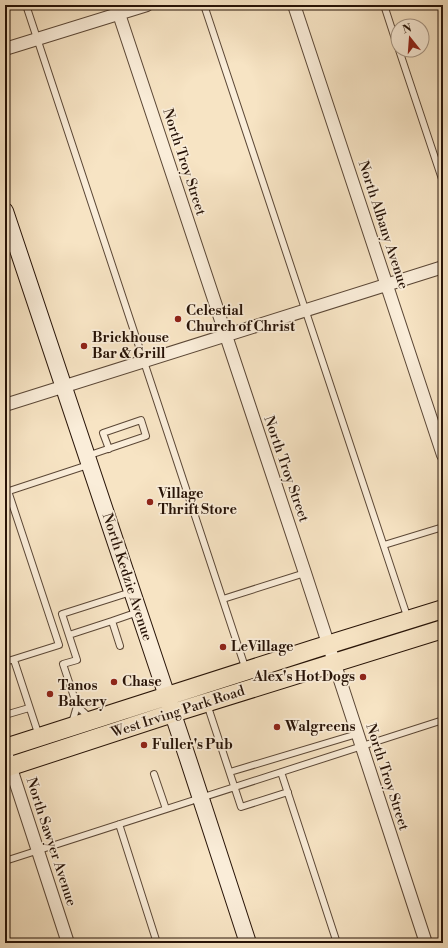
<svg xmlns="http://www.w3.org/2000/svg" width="448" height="948" viewBox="0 0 448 948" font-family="'Libre Bodoni',serif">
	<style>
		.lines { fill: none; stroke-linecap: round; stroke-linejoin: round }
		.lane-casing { stroke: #5b4736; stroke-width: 8 }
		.street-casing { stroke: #5b4736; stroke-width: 14 }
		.secondary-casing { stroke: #271307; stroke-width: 18 }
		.primary-casing { stroke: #271307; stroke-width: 20 }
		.lane { stroke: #faedd9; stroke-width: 6 }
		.street { stroke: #faedd9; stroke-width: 12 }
		.secondary { stroke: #faedd9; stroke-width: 16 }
		.primary { stroke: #f7e4c4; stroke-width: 18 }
		.poi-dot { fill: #8f2418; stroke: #faedd9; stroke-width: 1.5 }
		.labels { text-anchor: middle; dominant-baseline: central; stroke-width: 3.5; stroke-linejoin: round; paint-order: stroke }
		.street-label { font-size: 14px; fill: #271307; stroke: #faedd9 }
		.poi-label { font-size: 14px; font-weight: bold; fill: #271307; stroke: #faedd9; text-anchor: start }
	</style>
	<rect width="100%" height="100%" fill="#f7e4c4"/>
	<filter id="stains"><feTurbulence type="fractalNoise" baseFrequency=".005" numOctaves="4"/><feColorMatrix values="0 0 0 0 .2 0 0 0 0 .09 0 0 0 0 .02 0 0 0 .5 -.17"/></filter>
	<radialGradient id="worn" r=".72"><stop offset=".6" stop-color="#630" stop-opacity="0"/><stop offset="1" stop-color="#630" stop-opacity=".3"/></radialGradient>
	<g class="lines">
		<g class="lane-casing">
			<path id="lane" d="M26,5L246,670
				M204,5L408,619
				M384,5L398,48
				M399,50L443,182
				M87,456L146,436L141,420L103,433L109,449
				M6,492L88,465
				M384,545L443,527
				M223,599L305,573
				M69,635L112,621
				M120,646L112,621L138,612
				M14,660L39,736
				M5,662L59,645L8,491
				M207,704L241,807L288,792
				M77,706L63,664L77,660L62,614L131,592
				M5,715L29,708
				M72,723L77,706L90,718
				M230,772L357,734
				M281,772L337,943
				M154,774L166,809
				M119,824L157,943
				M5,861L443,720"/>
		</g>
		<g class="street-casing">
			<path id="street" d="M116,5L305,573L426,943
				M294,5L443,455
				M5,49L147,5
				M5,405L443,267
				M5,750L68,943"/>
		</g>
		<g class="secondary-casing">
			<path id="secondary" d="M5,211L188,759L248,943"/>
		</g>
		<g class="primary-casing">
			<path id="primary" d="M5,748L314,649L443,609
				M5,768L173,713L443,629"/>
		</g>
		<use href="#lane" class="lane"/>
		<use href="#street" class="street"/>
		<use href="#secondary" class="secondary"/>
		<use href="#primary" class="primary"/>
	</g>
	<g class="poi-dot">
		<circle cx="178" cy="319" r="4"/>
		<circle cx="84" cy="346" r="4"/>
		<circle cx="150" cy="502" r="4"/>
		<circle cx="223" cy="647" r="4"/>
		<circle cx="363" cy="677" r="4"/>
		<circle cx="114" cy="682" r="4"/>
		<circle cx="50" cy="694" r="4"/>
		<circle cx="277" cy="727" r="4"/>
		<circle cx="144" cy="745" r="4"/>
	</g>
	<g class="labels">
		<g class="street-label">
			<text transform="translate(184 162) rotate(72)">North Troy Street</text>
			<text transform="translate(383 225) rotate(72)">North Albany Avenue</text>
			<text transform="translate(286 469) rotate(71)">North Troy Street</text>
			<text transform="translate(127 577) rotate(72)">North Kedzie Avenue</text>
			<text transform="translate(178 712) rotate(-18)">West Irving Park Road</text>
			<text transform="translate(387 777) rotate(72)">North Troy Street</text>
			<text transform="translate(51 842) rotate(72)">North Sawyer Avenue</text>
		</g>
		<g class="poi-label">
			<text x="186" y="311">Celestial<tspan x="186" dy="16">Church of Christ</tspan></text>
			<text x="92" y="338">Brickhouse<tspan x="92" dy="16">Bar &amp; Grill</tspan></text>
			<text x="158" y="494">Village<tspan x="158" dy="16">Thrift Store</tspan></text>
			<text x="231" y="647">LeVillage</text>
			<text x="355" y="677" text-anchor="end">Alex's Hot Dogs</text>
			<text x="122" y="682">Chase</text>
			<text x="58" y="686">Tanos<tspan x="58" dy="16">Bakery</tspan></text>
			<text x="285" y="727">Walgreens</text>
			<text x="152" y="745">Fuller's Pub</text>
		</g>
	</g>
	<rect width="448" height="948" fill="none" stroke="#f7e4c4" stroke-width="20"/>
	<rect x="6" y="6" width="436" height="936" fill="none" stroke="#271307" stroke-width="2"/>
	<rect x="10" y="10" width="428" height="928" fill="none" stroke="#271307"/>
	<g transform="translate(410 38) rotate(343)"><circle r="19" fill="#faedd9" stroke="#a69685"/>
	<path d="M0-3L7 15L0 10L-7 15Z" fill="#8f2418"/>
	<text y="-6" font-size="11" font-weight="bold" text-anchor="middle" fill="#271307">N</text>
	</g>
	<rect width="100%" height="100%" filter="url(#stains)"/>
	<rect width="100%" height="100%" fill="url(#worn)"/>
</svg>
